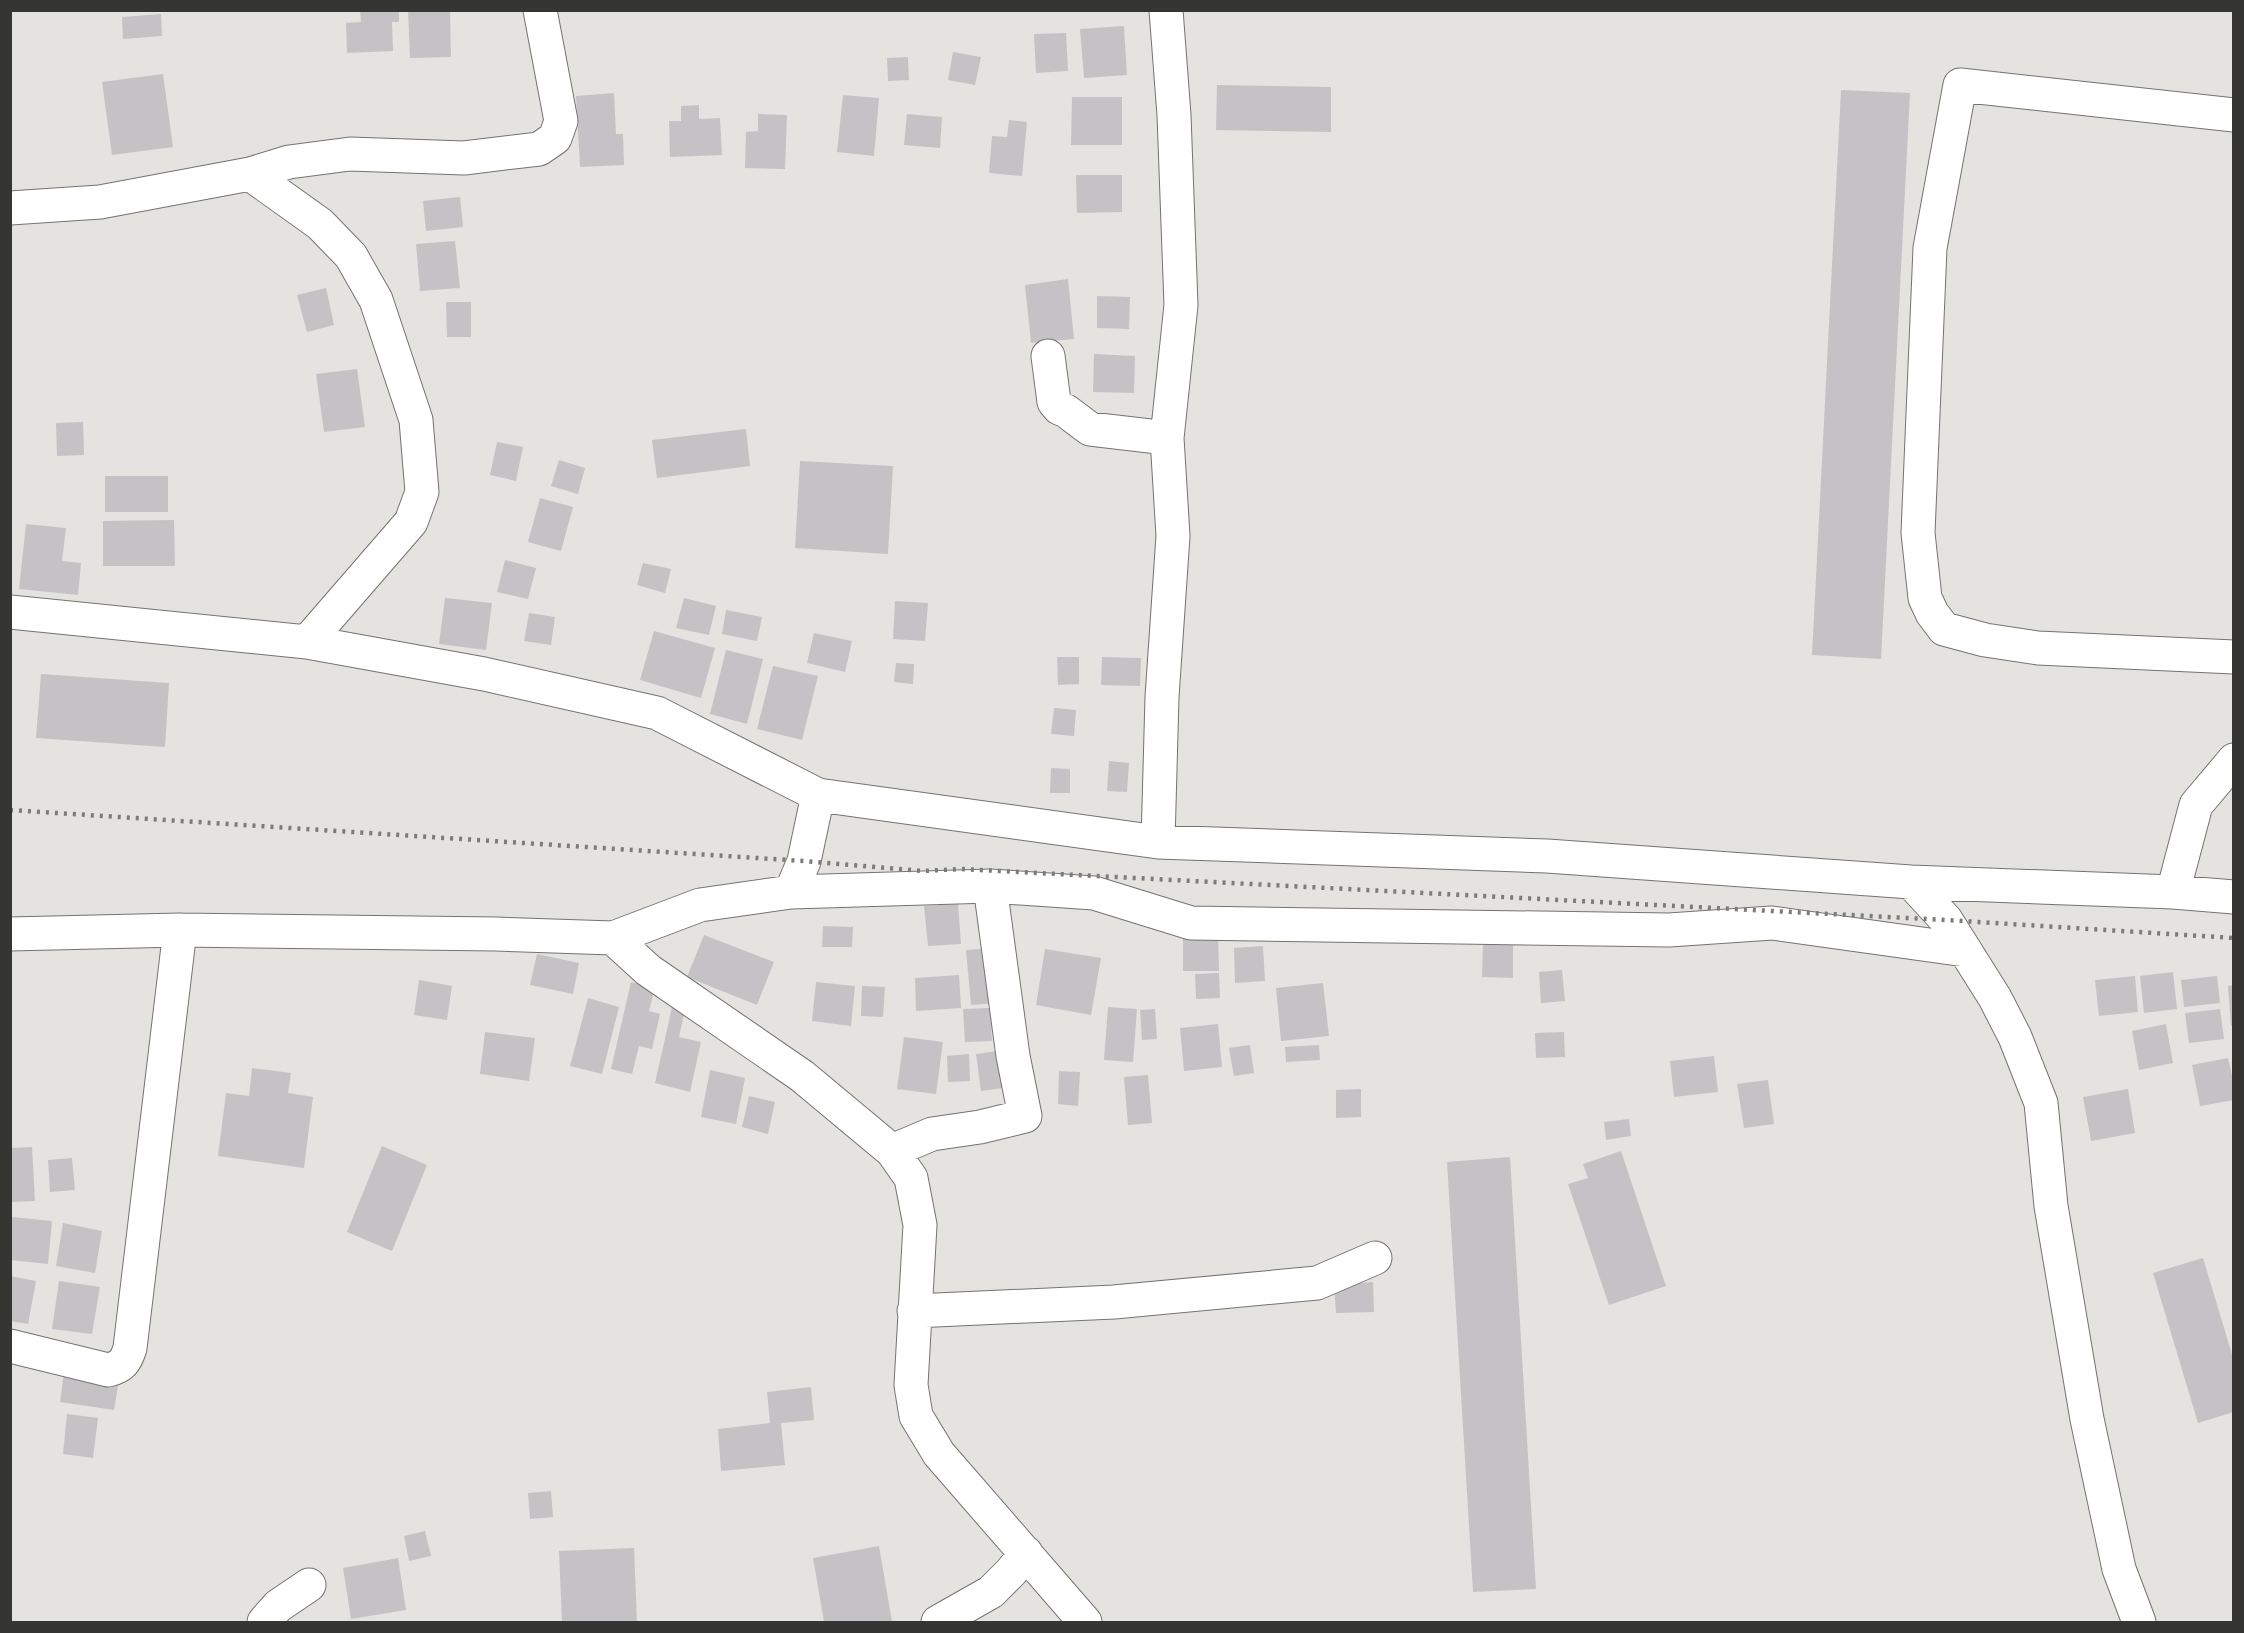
<svg xmlns="http://www.w3.org/2000/svg" width="2244" height="1633" viewBox="0 0 2244 1633" font-family="Jost,sans-serif">
	<style>
		.building { fill: #c5c2c5 }
		.lines { fill: none; stroke-linecap: round; stroke-linejoin: round }
		.minor-casing { stroke: #737370; stroke-width: 35 }
		.minor { stroke: #fff; stroke-width: 33 }
		.rail { stroke: #7c7b79; stroke-width: 4.5; stroke-dasharray: 3 6; stroke-linecap: butt }
	</style>
	<rect width="100%" height="100%" fill="#e4e3e0"/>
	<path class="building" d="M360,10H399V22H392L393,51L347,53L346,23L361,22Z
		M408,10H450L451,57L410,58Z
		M161,14L162,36L123,39L122,17Z
		M1124,26L1127,75L1084,78L1080,29Z
		M1066,33L1068,71L1036,73L1034,34Z
		M953,52L981,57L975,85L948,80Z
		M908,57L909,80L888,81L887,58Z
		M163,74L173,147L112,155L102,82Z
		M1217,85L1331,87V132L1216,130Z
		M1841,90L1910,93L1881,659L1812,655Z
		M614,93L616,134H623L624,165L580,167L576,96Z
		M843,95L879,98L874,156L837,152Z
		M1072,97H1122V145H1071Z
		M699,105V119L720,118L722,155L670,157L669,121H681V106Z
		M758,114L787,115L785,169L745,168L746,132L758,131Z
		M907,114L942,117L940,148L904,145Z
		M1009,120L1027,122L1022,176L989,173L992,136L1007,137Z
		M1076,175H1122V212L1077,213Z
		M460,197L463,227L426,231L423,201Z
		M455,241L460,288L420,291L416,244Z
		M1068,279L1074,339L1031,343L1025,285Z
		M326,288L334,325L307,332L297,295Z
		M1097,296L1130,297L1129,329L1097,328Z
		M446,302H471V337H447Z
		M1094,354L1135,356L1134,393L1093,392Z
		M357,369L365,427L324,432L316,374Z
		M83,422L84,455L57,456L56,423Z
		M746,429L750,466L657,478L652,440Z
		M497,442L523,447L516,481L490,475Z
		M559,460L585,468L578,494L551,486Z
		M800,461L893,466L888,554L795,548Z
		M105,476H168V512H105Z
		M540,498L573,507L561,551L528,542Z
		M174,520L175,566H103V521Z
		M26,524L66,528L62,561L81,563L78,595L19,589Z
		M505,560L536,568L528,599L497,592Z
		M643,563L671,569L665,593L637,585Z
		M445,598L492,603L486,650L439,644Z
		M684,598L716,606L709,635L676,628Z
		M895,601L928,603L925,641L893,639Z
		M726,610L762,617L757,641L722,634Z
		M529,613L555,617L551,645L524,641Z
		M654,631L715,648L701,698L640,680Z
		M814,633L852,641L845,672L807,663Z
		M726,650L763,659L747,724L710,714Z
		M1057,657H1079V684L1058,685Z
		M1102,657L1141,658L1140,686L1101,685Z
		M896,663L914,664L913,684L894,682Z
		M773,666L818,676L802,740L757,729Z
		M41,674L169,683L165,747L36,738Z
		M1054,708L1076,710L1074,736L1051,734Z
		M1109,761L1129,763L1127,792L1107,791Z
		M1051,768L1070,769V793H1050Z
		M958,904L961,944L928,946L924,906Z
		M823,926L853,927L852,947H822Z
		M1183,933H1218L1219,971H1183Z
		M704,935L774,962L757,1005L687,977Z
		M1483,941H1513V978L1482,977Z
		M1263,946L1265,981L1235,983L1234,948Z
		M992,948L997,1003L971,1005L966,950Z
		M1045,949L1101,958L1091,1015L1036,1005Z
		M537,954L579,963L573,994L530,985Z
		M1562,970L1565,1001L1541,1003L1539,972Z
		M2173,972L2177,1009L2144,1013L2140,976Z
		M1219,973L1220,998L1196,999L1195,974Z
		M959,975L961,1008L916,1011L915,978Z
		M2135,976L2138,1012L2099,1016L2095,980Z
		M2217,976L2220,1003L2184,1007L2181,980Z
		M419,980L452,986L447,1020L414,1015Z
		M631,982L655,988L649,1011L660,1014L652,1049L639,1046L632,1074L611,1069Z
		M816,982L855,986L851,1026L812,1021Z
		M1323,983L1329,1036L1281,1041L1276,988Z
		M2234,985V1026H2231L2228,986Z
		M862,986L885,987L883,1017L861,1016Z
		M588,998L619,1007L602,1074L570,1066Z
		M672,1007L685,1010L679,1037L701,1042L690,1092L655,1083Z
		M1108,1007L1137,1009L1133,1062L1104,1060Z
		M990,1008L992,1041L965,1042L963,1009Z
		M1155,1009L1157,1039L1142,1040L1140,1010Z
		M2220,1009L2224,1039L2189,1043L2185,1013Z
		M1218,1024L1222,1067L1184,1071L1180,1028Z
		M2166,1024L2173,1063L2139,1070L2132,1031Z
		M485,1032L535,1038L529,1081L480,1074Z
		M1564,1032L1565,1057L1536,1058L1535,1033Z
		M904,1037L943,1042L936,1094L897,1089Z
		M1250,1045L1254,1073L1234,1076L1229,1048Z
		M1319,1045L1320,1060L1286,1062L1285,1047Z
		M1005,1050L1010,1087L981,1091L976,1054Z
		M969,1054L970,1081L948,1082L947,1056Z
		M1714,1056L1718,1092L1674,1097L1670,1061Z
		M2228,1058L2234,1085V1100L2200,1106L2192,1065Z
		M252,1068L291,1073L288,1093L313,1097L304,1168L218,1156L226,1093L249,1096Z
		M710,1070L745,1078L736,1124L701,1117Z
		M1059,1071L1080,1072L1078,1106L1058,1104Z
		M1148,1075L1152,1123L1128,1125L1124,1077Z
		M1768,1080L1774,1124L1744,1128L1737,1084Z
		M1361,1089V1117L1336,1118V1090Z
		M2128,1089L2135,1133L2091,1141L2083,1097Z
		M749,1096L775,1102L768,1134L742,1127Z
		M1629,1119L1631,1136L1606,1140L1604,1122Z
		M382,1146L427,1165L392,1251L347,1232Z
		M32,1147L35,1201L10,1202V1148Z
		M1621,1151L1666,1286L1609,1305L1568,1184L1588,1178L1583,1164Z
		M1510,1157L1536,1589L1473,1592L1447,1162Z
		M72,1158L75,1190L50,1192L48,1160Z
		M12,1217L52,1221L48,1264L10,1260Z
		M63,1223L102,1231L95,1273L56,1266Z
		M2203,1258L2234,1361V1412L2198,1423L2153,1273Z
		M10,1276L36,1281L28,1324L10,1321Z
		M59,1281L100,1287L92,1334L52,1329Z
		M1373,1282L1374,1312L1336,1313L1334,1285Z
		M65,1365L120,1374L114,1410L60,1402Z
		M811,1387L814,1420L781,1423L785,1465L721,1471L718,1429L770,1423L767,1392Z
		M67,1414L98,1418L93,1458L63,1454Z
		M551,1491L553,1517L530,1519L528,1493Z
		M425,1531L431,1556L409,1561L404,1536Z
		M879,1546L892,1622H824L813,1558Z
		M634,1548L637,1622H562L559,1551Z
		M398,1558L406,1610L351,1619L343,1568Z"/>
	<g class="lines">
		<g class="minor-casing">
			<path id="minor" d="M2234,115L1960,85L1930,248L1918,533L1925,598L1932,613L1944,629L1985,640L2038,648L2234,657
				M250,174L289,162L350,154L464,158L539,149L555,138L561,121L540,10
				M10,208L100,202L250,174L320,224L351,256L376,300L416,420L422,492L411,522L307,642
				M1048,356L1054,402L1059,408L1066,411L1090,429L1167,438
				M10,612L307,642L484,674L657,713L818,795
				M1158,842L1162,697L1173,536L1167,438L1181,305L1174,115L1166,10
				M1911,882L1946,920L1995,998L2015,1037L2041,1103L2051,1206L2087,1419L2119,1569L2139,1622
				M791,892L990,886L1094,893L1191,923L1669,930L1772,923L1965,950
				M2173,892L2196,805L2234,760
				M10,934L180,930L496,934L613,938L700,905L791,892L804,861L818,795L1158,842L1547,856L1911,882L2173,892L2234,897
				M613,938L648,970L802,1076L892,1151L911,1178L920,1225L911,1385L916,1416L939,1454L1085,1622
				M892,1151L932,1134L980,1127L1025,1116L1013,1056L990,886
				M914,1311L1114,1302L1317,1283L1375,1258
				M10,1346L108,1370C122,1367 126,1361 130,1348L180,930
				M264,1622L278,1606L309,1585
				M938,1622L991,1592L1011,1572L1026,1553"/>
		</g>
		<use href="#minor" class="minor"/>
		<path class="rail" d="M10,810L804,861L922,871L961,869L1946,920L2234,938"/>
	</g>
	<rect width="2244" height="1633" fill="none" stroke="#353533" stroke-width="24"/>
</svg>
